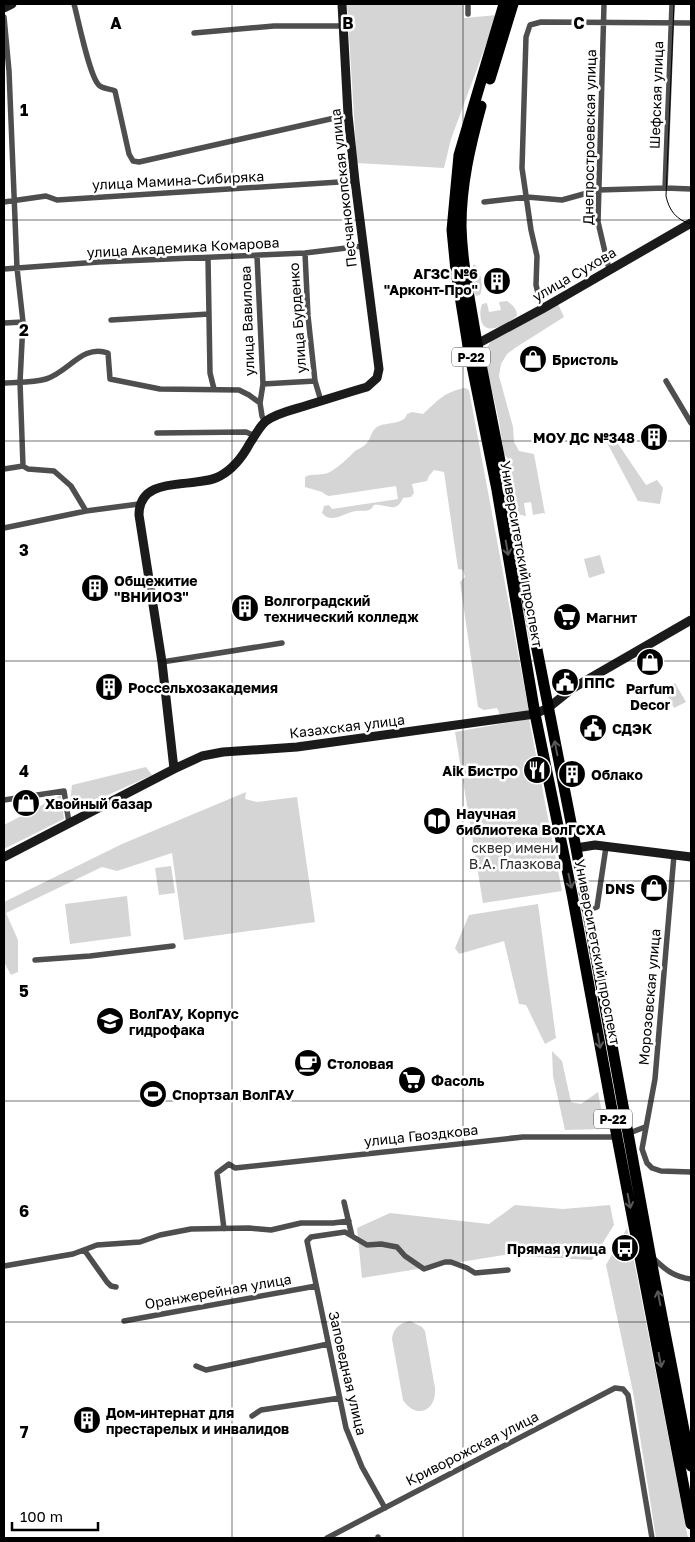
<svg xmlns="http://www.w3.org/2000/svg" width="695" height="1542" viewBox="0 0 695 1542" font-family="'Golos Text',sans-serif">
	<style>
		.green { fill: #d5d5d5 }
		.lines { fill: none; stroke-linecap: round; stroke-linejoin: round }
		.street { stroke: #4e4e4e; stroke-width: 5.5 }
		.secondary { stroke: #1b1b1b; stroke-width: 9 }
		.highway { stroke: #000; stroke-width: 11 }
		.tram { stroke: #000; stroke-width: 1 }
		.oneway { stroke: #595959 }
		.grid { fill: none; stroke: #000; stroke-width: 1; stroke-opacity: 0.55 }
		.labels { text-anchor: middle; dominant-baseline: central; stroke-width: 5; stroke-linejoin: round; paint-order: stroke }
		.shield { fill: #fff; stroke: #4c4c4c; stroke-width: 1 }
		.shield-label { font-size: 12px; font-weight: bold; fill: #000 }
		.street-label { font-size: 14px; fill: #000; stroke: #fff }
		.poi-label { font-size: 14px; font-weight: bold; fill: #000; stroke: #fff; text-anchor: start }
		.park-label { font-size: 14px; fill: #2c2c2c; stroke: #fff }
		.grid-label { font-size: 16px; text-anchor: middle; font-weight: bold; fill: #000; stroke: #fff; stroke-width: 5; stroke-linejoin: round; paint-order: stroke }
	</style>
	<rect width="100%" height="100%" fill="#fff"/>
	<path class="green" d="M347,4H464V18L497,15L451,139L444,168L357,163Z
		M474,264C481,270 484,287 480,295L476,296C472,288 468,271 474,264Z
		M507,301C513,305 517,309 517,316C507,323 486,338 481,320C480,314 480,310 482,304L487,303L489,312L501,310L499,302Z
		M558,304L564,317L515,348L507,354L501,364L499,376L513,427L514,442L519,451L534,454L545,514L543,513L533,515L531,502L524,503L526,516L516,514L510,492L511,481L508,474V459L504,454L499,421L484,355L489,344L494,338Z
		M465,388L469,390L528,707V710L524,713L501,717L497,708L484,710L478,707L477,700L460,582L465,577L463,570L458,569L444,472L434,470L429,476L427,481L412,484L414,493L411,497L403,498C396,515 386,503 374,505C370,513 364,510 356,511C345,512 332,525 322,513L324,506L329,505L332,509L398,499L396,486L329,496L326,495L322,492L305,487V477C312,473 320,476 328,473C339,467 346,460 355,451C358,449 361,448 365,445C371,440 370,432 377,427C387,421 403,426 407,414L412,412L423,414C438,401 443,392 465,388Z
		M603,435H612L646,485L657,480L663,488L660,504L638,501Z
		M600,555L605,573L589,578L584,559Z
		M675,683L686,702L674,708L664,689Z
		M529,719L562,891L483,903L455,732Z
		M146,767L152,775L75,810L70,802L72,785Z
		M246,792L245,799L257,802L297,797L315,922L184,940L172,853L117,871L102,867L6,913L18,940V972L11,975L4,962V902L122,844Z
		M61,795L64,819L4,849V825Z
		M171,866L175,893L159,895L155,868Z
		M127,896L131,936L70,944L65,904Z
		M538,904L556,1038L545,1044L526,1005L519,1004L504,941L459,954L455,948L469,915Z
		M552,1051L562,1061L571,1102L581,1104L598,1092L605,1129L565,1130L553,1076Z
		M515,1205L563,1209L610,1205L614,1225L592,1260L504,1255L362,1278L357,1228L390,1213L489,1224Z
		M627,1228L636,1271L688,1538H656L633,1392L606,1265Z
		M410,1321L422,1327L425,1331L435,1388C437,1411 416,1420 403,1400L392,1339C393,1329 399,1323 410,1321Z"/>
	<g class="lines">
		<path class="street" d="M74,4C78,18 90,80 100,86C104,89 111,89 115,91L129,154L133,161L139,162L348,115
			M604,4L598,222L609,269
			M468,14V4
			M4,17L9,71L17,268L23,322L20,382L23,466
			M194,33L274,26H344
			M665,188L672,4
			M4,202L46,196L57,200L355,181
			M484,202L527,197L562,200L598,190L665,188L691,189
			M305,253L308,316L315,381
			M257,256L263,384
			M208,258L210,373L214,389
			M4,269L99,262L305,253L363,246
			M542,309L536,285L537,256L531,230L522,168L526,37L530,25L541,22L691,23
			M111,320L209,314
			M4,323L23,322
			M666,381L691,423
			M4,383C17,382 33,383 46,379C69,372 82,344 108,353L110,379L160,389L239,390L249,395L260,403L263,384L315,381L321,401
			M260,403L262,416L265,422
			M157,433L246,432L255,436
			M4,469L23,466L28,469L54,471L71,486L86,511
			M4,528L86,511L139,504
			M162,662L282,643
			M4,800L64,791L69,823
			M674,855L655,1079L642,1149L647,1163L652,1168L661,1171L691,1172
			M587,911L597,907L606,847
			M35,960L90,956L173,946
			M627,1134L645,1127
			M344,1202L352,1236
			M224,1229L217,1173L229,1164L235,1168L523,1137H618
			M85,1251L107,1282L111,1286L116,1287
			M652,1257C665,1269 673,1277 691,1279
			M4,1266L73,1254L97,1245L140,1242L160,1235L191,1229L249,1228L271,1230L301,1223H333L349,1221
			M124,1321L316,1286
			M196,1366L206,1370L328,1344
			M252,1416L261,1410L340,1398
			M385,1508L362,1467L346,1428L307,1241L311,1237L345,1232L367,1245L381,1244L397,1247L405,1256L424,1269L445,1262H451L467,1268L475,1273L508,1270
			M378,1537V1538
			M327,1538L615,1388L623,1389L628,1395L652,1538"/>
		<path class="secondary" d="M4,8L12,4
			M471,345L477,344L542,309L691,223
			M174,769L162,662L139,515C139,473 195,490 220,476C233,469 243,456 250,443C255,436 259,427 266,421C277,413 292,410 305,406C325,400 346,393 367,387L377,378L379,369L355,181L348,115L342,4
			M576,848L595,845L691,857
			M4,857L174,769L202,756L223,752L297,747L535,714L548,708L573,688L691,620"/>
		<path class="highway" d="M504,4L459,155L452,230L456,271L468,346L497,490L535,714L572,894L617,1137L691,1524
			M490,79L513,4
			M481,106C470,146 461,185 461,226C462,266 471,305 477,344L576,848L655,1281L691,1466"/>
		<path class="tram" d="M674,4L666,196C669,210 676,220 691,224"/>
	</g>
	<defs><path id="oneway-shaft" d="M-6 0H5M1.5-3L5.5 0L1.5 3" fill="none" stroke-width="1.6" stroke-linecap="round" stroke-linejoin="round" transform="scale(1.25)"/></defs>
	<g class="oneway">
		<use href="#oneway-shaft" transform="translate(507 548) rotate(80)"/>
		<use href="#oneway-shaft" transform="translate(556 748) rotate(-101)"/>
		<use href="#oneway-shaft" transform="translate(570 881) rotate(78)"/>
		<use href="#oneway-shaft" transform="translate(599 1041) rotate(80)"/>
		<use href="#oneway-shaft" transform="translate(629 1201) rotate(79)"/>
		<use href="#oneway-shaft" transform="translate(659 1298) rotate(-101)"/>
		<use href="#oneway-shaft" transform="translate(660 1360) rotate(79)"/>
	</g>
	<path class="grid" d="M232,4V1538M463,4V1538M4,220H691M4,441H691M4,661H691M4,881H691M4,1101H691M4,1322H691"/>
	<defs>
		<g id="building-disc" transform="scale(1.4375)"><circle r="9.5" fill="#000" stroke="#fff"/><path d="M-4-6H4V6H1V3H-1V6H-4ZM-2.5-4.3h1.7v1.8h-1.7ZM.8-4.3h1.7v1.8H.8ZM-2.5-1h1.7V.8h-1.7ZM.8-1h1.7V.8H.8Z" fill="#fff"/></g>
		<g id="shop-disc" transform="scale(1.4375)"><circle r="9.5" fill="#000" stroke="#fff"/><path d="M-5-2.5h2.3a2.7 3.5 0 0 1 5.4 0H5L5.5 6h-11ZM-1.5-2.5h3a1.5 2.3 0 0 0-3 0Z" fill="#fff"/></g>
		<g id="supermarket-disc" transform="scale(1.4375)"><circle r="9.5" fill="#000" stroke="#fff"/><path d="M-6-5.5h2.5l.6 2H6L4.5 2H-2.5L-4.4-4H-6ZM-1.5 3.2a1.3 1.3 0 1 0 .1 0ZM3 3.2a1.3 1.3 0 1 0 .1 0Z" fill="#fff"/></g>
		<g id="civic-disc" transform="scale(1.4375)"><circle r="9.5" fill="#000" stroke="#fff"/><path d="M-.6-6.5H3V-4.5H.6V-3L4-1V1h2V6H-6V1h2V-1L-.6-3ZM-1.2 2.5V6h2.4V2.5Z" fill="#fff"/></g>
		<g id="restaurant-disc" transform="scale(1.4375)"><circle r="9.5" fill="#000" stroke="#fff"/><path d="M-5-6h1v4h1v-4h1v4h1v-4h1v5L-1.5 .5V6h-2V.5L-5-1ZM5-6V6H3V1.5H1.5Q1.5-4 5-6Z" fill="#fff"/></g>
		<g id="library-disc" transform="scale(1.4375)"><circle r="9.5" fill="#000" stroke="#fff"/><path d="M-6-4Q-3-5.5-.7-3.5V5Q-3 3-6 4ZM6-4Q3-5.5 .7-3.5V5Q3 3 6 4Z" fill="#fff"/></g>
		<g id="university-disc" transform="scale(1.4375)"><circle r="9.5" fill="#000" stroke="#fff"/><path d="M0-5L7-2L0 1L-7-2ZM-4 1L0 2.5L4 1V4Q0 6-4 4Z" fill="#fff"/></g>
		<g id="cafe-disc" transform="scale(1.4375)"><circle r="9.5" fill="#000" stroke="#fff"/><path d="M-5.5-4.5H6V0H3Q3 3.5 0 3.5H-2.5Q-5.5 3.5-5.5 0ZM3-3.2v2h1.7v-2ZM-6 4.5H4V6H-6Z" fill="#fff"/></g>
		<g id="stadium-disc" transform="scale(1.4375)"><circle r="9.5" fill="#000" stroke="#fff"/><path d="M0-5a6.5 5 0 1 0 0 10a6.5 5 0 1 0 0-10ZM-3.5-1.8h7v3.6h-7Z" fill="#fff"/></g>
		<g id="bus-disc" transform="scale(1.4375)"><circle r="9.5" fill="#000" stroke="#fff"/><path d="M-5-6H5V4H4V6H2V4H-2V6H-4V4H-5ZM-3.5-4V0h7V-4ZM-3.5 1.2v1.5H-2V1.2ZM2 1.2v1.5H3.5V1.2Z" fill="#fff"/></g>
	</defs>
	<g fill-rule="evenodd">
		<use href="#building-disc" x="497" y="281"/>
		<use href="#shop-disc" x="533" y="359"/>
		<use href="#building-disc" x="654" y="437"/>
		<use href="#building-disc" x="95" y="588"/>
		<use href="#building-disc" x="245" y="608"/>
		<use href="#supermarket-disc" x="567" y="617"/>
		<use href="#shop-disc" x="650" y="662"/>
		<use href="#civic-disc" x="565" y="682"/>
		<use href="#building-disc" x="109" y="687"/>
		<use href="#civic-disc" x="593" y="728"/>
		<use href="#restaurant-disc" x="537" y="770"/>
		<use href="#building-disc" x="572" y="774"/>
		<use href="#shop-disc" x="26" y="803"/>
		<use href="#library-disc" x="437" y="821"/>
		<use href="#shop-disc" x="654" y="888"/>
		<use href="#university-disc" x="110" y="1021"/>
		<use href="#cafe-disc" x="308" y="1063"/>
		<use href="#supermarket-disc" x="412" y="1080"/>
		<use href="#stadium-disc" x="153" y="1094"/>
		<use href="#bus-disc" x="625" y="1248"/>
		<use href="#building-disc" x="87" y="1420"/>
	</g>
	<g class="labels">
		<g class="shield">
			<rect x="452" y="347.5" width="38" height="19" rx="4"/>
			<rect x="594" y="1109.5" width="38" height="19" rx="4"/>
		</g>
		<g class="shield-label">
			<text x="471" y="357">Р-22</text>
			<text x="613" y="1119">Р-22</text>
		</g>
		<g class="street-label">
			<text transform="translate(656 95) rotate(-88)">Шефская улица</text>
			<text transform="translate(589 137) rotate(-89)">Днепростроевская улица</text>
			<text transform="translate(178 180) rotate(-3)">улица Мамина-Сибиряка</text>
			<text transform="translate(343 188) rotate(-96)">Песчанокопская улица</text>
			<text transform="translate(183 247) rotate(-3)">улица Академика Комарова</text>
			<text transform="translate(574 274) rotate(-30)">улица Сухова</text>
			<text transform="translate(297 318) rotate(-94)">улица Бурденко</text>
			<text transform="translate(247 321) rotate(-92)">улица Вавилова</text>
			<text transform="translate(522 554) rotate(80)">Университетский проспект</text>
			<text transform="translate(347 726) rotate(-7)">Казахская улица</text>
			<text transform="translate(598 952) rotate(79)">Университетский проспект</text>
			<text transform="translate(649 997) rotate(-85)">Морозовская улица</text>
			<text transform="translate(421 1135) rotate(-6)">улица Гвоздкова</text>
			<text transform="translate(218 1291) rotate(-10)">Оранжерейная улица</text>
			<text transform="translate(348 1373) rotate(77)">Заповедная улица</text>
			<text transform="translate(472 1448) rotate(-27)">Криворожская улица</text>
		</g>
		<g class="poi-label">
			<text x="478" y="273" text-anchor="end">АГЗС №6<tspan x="478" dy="16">"Арконт-Про"</tspan></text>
			<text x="552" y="359">Бристоль</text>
			<text x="635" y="437" text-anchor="end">МОУ ДС №348</text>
			<text x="114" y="580">Общежитие<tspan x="114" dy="16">"ВНИИОЗ"</tspan></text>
			<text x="264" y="600">Волгоградский<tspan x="264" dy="16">технический колледж</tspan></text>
			<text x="586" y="617">Магнит</text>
			<text x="584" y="682">ППС</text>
			<text x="128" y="687">Россельхозакадемия</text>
			<text x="650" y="688" text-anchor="middle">Parfum<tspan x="650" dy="16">Decor</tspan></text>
			<text x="612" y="728">СДЭК</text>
			<text x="518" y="770" text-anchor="end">Aik Бистро</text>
			<text x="591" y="774">Облако</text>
			<text x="45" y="803">Хвойный базар</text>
			<text x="456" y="813">Научная<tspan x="456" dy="16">библиотека ВолГСХА</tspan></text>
			<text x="635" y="888" text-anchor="end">DNS</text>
			<text x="129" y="1013">ВолГАУ, Корпус<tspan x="129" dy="16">гидрофака</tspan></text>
			<text x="327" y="1063">Столовая</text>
			<text x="431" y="1080">Фасоль</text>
			<text x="172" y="1094">Спортзал ВолГАУ</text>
			<text x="606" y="1248" text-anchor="end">Прямая улица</text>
			<text x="106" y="1412">Дом-интернат для<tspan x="106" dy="16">престарелых и инвалидов</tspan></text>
		</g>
		<g class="park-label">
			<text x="515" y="847">сквер имени<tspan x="515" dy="16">В.А. Глазкова</tspan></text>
		</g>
	</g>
	<g class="grid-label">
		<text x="116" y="29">A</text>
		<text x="348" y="29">B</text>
		<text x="579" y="29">C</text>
		<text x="24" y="116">1</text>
		<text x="24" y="336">2</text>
		<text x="24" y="556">3</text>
		<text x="24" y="777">4</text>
		<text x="24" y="997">5</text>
		<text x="24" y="1217">6</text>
		<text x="24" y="1438">7</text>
	</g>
	<rect width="695" height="1542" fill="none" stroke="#000000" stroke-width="10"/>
	<path d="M12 1522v8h86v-8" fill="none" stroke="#000000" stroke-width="2.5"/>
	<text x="20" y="1522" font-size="15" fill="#000000" stroke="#ffffff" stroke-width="4" paint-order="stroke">100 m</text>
</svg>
